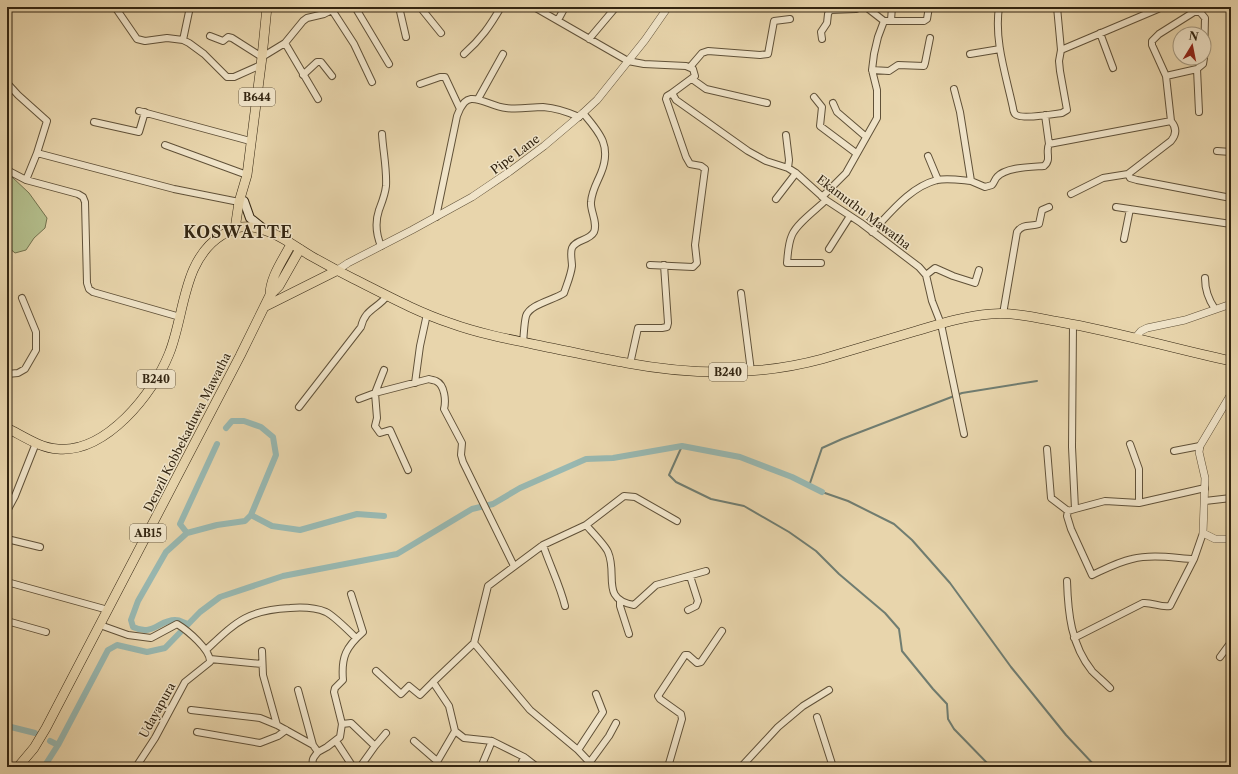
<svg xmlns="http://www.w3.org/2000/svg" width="1238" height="774" viewBox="0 0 1238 774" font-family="'Libre Caslon Text',serif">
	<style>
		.pitch { fill: #b3be8c; stroke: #73724e }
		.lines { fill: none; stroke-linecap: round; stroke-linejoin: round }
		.stream { stroke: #707d71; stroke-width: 2 }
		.canal { stroke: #98b8b1; stroke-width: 6 }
		.minor-casing { stroke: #605138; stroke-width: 8 }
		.tertiary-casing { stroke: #605138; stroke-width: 8 }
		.secondary-casing { stroke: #332511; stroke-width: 10 }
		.primary-casing { stroke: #332511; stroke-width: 10 }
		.minor { stroke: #f0e4c9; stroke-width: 6 }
		.tertiary { stroke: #f0e4c9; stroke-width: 7 }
		.secondary { stroke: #f0e4c9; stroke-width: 8 }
		.primary { stroke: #e8d5ac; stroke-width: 9 }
		.labels { text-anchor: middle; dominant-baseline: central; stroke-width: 3; stroke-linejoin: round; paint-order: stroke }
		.shield { fill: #f0e4c9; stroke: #6c5e48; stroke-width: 1 }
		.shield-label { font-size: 11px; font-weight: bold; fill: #332511 }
		.street-label { font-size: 12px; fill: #332511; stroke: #f0e4c9 }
		.district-label { font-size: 16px; font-weight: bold; letter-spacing: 1px; fill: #332511; stroke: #f0e4c9 }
	</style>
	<rect width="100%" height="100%" fill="#e8d5ac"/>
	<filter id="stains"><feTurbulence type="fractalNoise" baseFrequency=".005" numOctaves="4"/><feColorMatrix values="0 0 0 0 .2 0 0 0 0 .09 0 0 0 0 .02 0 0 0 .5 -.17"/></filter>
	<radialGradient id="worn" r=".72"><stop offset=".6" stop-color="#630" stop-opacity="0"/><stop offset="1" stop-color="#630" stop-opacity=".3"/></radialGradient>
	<path class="pitch" d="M7,176H11L29,193L47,218L45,228L34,238L26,250L15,253L7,246Z"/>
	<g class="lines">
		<path class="stream" d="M682,446L669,475L676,482L711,499L744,506L789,532L816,551L839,574L885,613L899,629L902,651L933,689L947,704L948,719L954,729L991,767
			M809,486L822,448L842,439L962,393L1037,381
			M822,492L848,501L894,524L912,540L950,583L1011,667L1066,735L1096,767"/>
		<path class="canal" d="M226,428L232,421H244L261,427L273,437L276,455L251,515
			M187,533L180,524L217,444
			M188,624C184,623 180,620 176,620C159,619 154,637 133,627L131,620L138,601L166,552L187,533L217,525L245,521L251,515L272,526L300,530L357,514L384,516
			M7,726L35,733
			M50,741L58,745
			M44,767L58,745L108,650L117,645L147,652L165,648L200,612L220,597L283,576L397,554L472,509L493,504L520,488L586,459L613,458L682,446L740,457L792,477L822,492"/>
		<g class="minor-casing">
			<path id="minor" d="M115,7L137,39L145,41L167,38L183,40L189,43L204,54L227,77H234L261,65
				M355,7L389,64
				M399,7L406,37
				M420,7L441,33
				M534,7L628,61L644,64L686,66L693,69L695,76L672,93L676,100L748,151L766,161L788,168L796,173L826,200L861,223L919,267L926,275L932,301L941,324L964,434
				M866,7L884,21
				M999,7C994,41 1006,75 1013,108C1013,109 1014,113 1015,114C1020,120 1054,114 1062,113L1067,110L1060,71L1059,61L1061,50L1057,7
				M332,10L354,44L372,82
				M558,20L565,7
				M891,20L892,7
				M1100,33L1113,68
				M210,36L223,41L228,37L232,38L262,57L285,43L303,21L307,18L324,14L338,7
				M589,39L616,7
				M822,39L821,32L827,23L828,14L830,10L856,9L861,7
				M183,40L190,7
				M285,43L318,99
				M1061,50L1158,9
				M464,54C481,39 490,26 501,7
				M970,54L1000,49
				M690,67L702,53L708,51L760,55L768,54L774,21L790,19
				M1197,69L1199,112
				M872,70L889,71L898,65L924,66L925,63L930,38
				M303,75L317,62H321L332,76
				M1166,76L1197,69L1203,64L1204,58
				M692,79L706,89L767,103
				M7,83L18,95L47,121L37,153L174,189L239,202
				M420,84L440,77H445L460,109L457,116L436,217
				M954,89L960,112L971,181L985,187L992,185C994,183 995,179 997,177C1006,167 1031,167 1044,166C1052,160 1045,152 1049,144L1171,121C1176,127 1177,134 1171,141L1128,174L1103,178L1071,194
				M814,97L822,107L820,126L856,153
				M478,99L503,54
				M833,103L837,112L865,136
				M460,109C463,104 465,100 471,99C481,98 494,107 506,108C518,110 531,107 543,107C555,108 568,112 579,117
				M139,111L250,141
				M1045,115L1049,144
				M1171,121L1166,76L1152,45V41L1159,34L1194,12H1200L1205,18L1204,58
				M94,122L139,132L145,112
				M786,135L789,160L788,168
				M165,145L247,175
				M1217,151L1231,152
				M928,156L938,180
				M7,170L26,180L78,194L83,197L85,202L87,283L89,289L93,292L180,317
				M1128,174L1130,178L1137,180L1231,198
				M26,180L37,153
				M822,197L846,173L877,118V90L872,70L874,54L878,37L884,21H924L927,19L929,7
				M776,199L796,173
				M1116,207L1231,224
				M872,232C891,212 910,187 937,180C948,178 960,180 971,181
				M1124,239L1130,209
				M381,246C376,234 375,222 379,210C382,202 385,195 386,186C387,169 383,151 382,134
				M829,249L850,216
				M821,263H787C788,253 788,244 792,235C797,223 817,209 826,200
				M650,265L693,267L697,263L695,245L705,169L701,166L690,164L686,157L666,99L667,96L672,93
				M926,275L935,268L953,276L975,283L979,270
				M1205,278C1205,290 1208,299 1215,309
				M741,293L751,371
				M1003,314L1017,232C1023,223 1031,227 1039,224L1042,210L1049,207
				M523,342C524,334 524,324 526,316C530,304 554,300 564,293C567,284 571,275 572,266C572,261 570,253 572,248C576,239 589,241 594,232C598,222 590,211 591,202C592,190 597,183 601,173C612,146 600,133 583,113
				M630,364L638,328H662L667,327L668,323L664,265
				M384,370L375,393L377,418L375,426L380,433L390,430L408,470
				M7,374L18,373L25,369L36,350V332L22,298
				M415,383L420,346L427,314
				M359,399L375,393L429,379C431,380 434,380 436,381C445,385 446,401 444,409L462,443L461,455L463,462L514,566
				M299,407L361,327C365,309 377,309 387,296
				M1130,444L1139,469V503
				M1047,449L1051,498L1068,511L1075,509L1072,447L1073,324
				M1174,451L1200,446
				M1205,501L1231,498
				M1075,509L1105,501L1139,503L1205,488
				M7,511L15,496L36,443
				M1068,511L1067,516L1071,529L1092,575C1105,569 1118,562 1132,559C1152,554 1174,558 1194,559L1203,533
				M586,525L624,496L635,497L677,521
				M7,539L40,547
				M543,545C550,566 560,585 565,606
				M1067,581C1068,613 1071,645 1092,671C1098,677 1104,682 1110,688
				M7,582L108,610
				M620,601V606L629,634
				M688,610L696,606L698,601L690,576
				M7,621L46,632
				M100,625L128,635L151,638L177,624C187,630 211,650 210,662L185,682L155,738L136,767
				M1074,638L1143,603C1152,602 1161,608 1170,606L1194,559
				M474,643L530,710L578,750L594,767
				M206,650C236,622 247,610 290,608C303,607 314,607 326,612C334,616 349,631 356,638
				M262,651L263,675L277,725
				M1220,657L1231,642
				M210,659L262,664
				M376,671L401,694L409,686L420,695L433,682
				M298,690L313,745
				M191,710L260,718L277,725L313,745L318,752L327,747L340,737L342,724L334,692L335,688L343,680C341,657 346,647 363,632L351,594
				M817,717L833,767
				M342,724L351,723L375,746
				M197,732L260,743L278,736L286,730
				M336,741L353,767
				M414,741L437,761
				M578,750L603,712L596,694
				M590,762L609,736L616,723
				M314,767C311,760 313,758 318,752
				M360,767L375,746L386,733
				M434,767L455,731
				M481,767L492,741
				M520,767L524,757
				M537,767L524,757L492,741L464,738L455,731L449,706L433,682L474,643L488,586L543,545L586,525C592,532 605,545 608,552C618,575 600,599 634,605L656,585L706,571
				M668,767L682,719L681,714L660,699L658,696L685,655H688L697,663L701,662L722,631
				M741,767L778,727L803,706L829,690"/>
		</g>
		<g class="tertiary-casing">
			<path id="tertiary" d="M336,271L348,263L412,230L472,197L509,172L544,146L583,113L597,100L645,40L668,7
				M1136,337L1141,331L1147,328L1185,320L1231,304
				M1231,394L1200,446L1199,452L1205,478L1203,533L1215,539H1231"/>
		</g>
		<g class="secondary-casing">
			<path id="secondary" d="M244,201L250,218L265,230"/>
		</g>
		<g class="primary-casing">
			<path id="primary" d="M235,229L239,202L247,175L262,57L267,7
				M270,295C270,277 283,260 291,244
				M264,307L336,271
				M7,428C23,436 40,448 58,449C106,453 153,394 169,354C185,315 182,260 222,235C228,232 234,228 241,227C266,224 291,244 311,256C325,264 340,272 354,279C386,295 417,312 450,323C483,335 518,341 552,348C577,353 602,359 627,363C691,375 759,376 822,359C853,350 885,340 916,331C940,324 965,316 991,314C1014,312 1038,318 1060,322C1118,332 1174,349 1231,361
				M18,767L34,748L46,728L240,356L270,295L279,286L300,249"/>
		</g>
		<use href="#minor" class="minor"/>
		<use href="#tertiary" class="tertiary"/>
		<use href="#secondary" class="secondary"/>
		<use href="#primary" class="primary"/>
	</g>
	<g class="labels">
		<g class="shield">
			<rect x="239" y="88" width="36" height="18" rx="3"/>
			<rect x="709" y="363" width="38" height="18" rx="3"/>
			<rect x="137" y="370" width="38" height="18" rx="3"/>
			<rect x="130" y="524" width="36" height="18" rx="3"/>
		</g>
		<g class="shield-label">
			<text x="257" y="97">B644</text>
			<text x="728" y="372">B240</text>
			<text x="156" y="379">B240</text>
			<text x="148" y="533">AB15</text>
		</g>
		<g class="street-label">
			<text transform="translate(515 154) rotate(-37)">Pipe Lane</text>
			<text transform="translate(864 212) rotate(37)">Ekamuthu Mawatha</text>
			<text transform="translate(187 432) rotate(-63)">Denzil Kobbekaduwa Mawatha</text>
			<text transform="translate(157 710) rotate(-61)">Udayapura</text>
		</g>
		<g class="district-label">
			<text x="238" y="232">KOSWATTE</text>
		</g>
	</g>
	<rect width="1238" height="774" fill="none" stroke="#e8d5ac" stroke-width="24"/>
	<rect x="8" y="8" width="1222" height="758" fill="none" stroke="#332511" stroke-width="2"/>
	<rect x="12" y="12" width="1214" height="750" fill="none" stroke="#332511"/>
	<g transform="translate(1192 46) rotate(10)"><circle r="19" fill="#f0e4c9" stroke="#a4987f"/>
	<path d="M0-3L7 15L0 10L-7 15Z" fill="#8f2418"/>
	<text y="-6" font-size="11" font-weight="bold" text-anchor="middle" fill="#332511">N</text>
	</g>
	<rect width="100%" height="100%" filter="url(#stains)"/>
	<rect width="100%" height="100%" fill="url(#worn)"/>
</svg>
